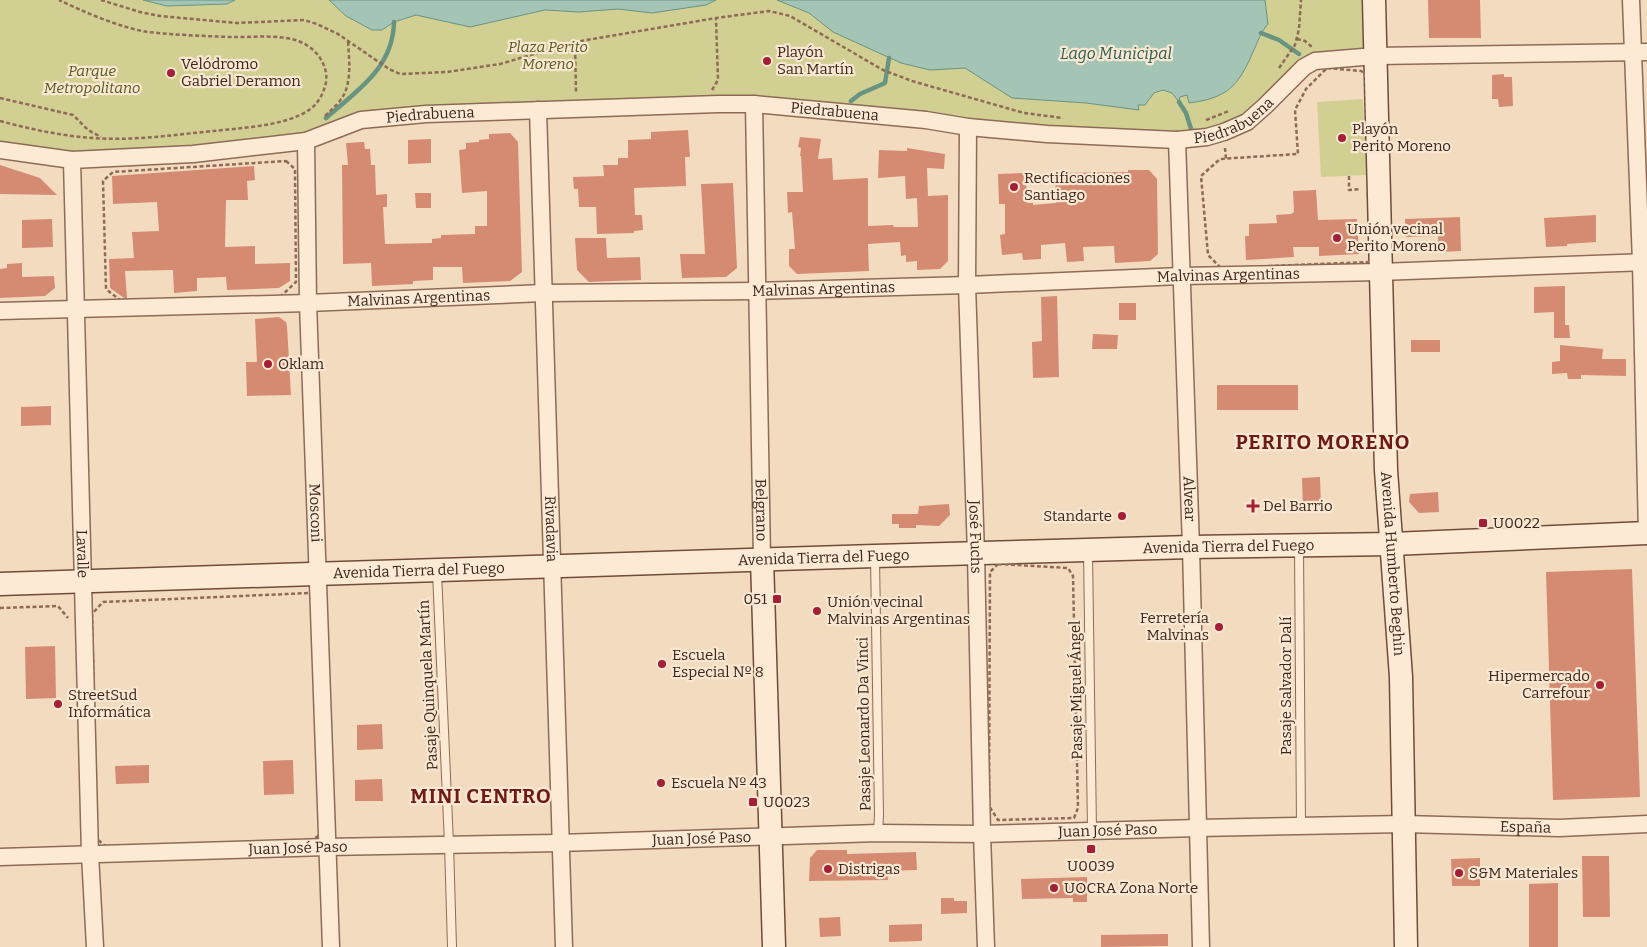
<svg xmlns="http://www.w3.org/2000/svg" width="1647" height="947" viewBox="0 0 1647 947" font-family="Bitter,serif">
	<style>
		.green { fill: #d2cf93 }
		.water { fill: #a4c4b5; stroke: #699482 }
		.lines { fill: none; stroke-linecap: round; stroke-linejoin: round }
		.stream { stroke: #699482; stroke-width: 4.5 }
		.building { fill: #d58b72 }
		.lane-casing { stroke: #8e6b56; stroke-width: 10 }
		.street-casing { stroke: #8e6b56; stroke-width: 19 }
		.secondary-casing { stroke: #704c39; stroke-width: 25 }
		.path { stroke: #8e6b56; stroke-width: 2.5; stroke-dasharray: 4 2.5; stroke-linecap: butt }
		.lane { stroke: #fcead5; stroke-width: 8 }
		.street { stroke: #fcead5; stroke-width: 16 }
		.secondary { stroke: #fcead5; stroke-width: 22 }
		.poi-dot { fill: #a41f36; stroke: #f9e7d1; stroke-width: 2 }
		.labels { text-anchor: middle; dominant-baseline: central; stroke-width: 4.5; stroke-linejoin: round; paint-order: stroke }
		.park-label { font-size: 15px; font-style: italic; fill: #565b20; stroke: #f9e7d1 }
		.poi-label { font-size: 15px; fill: #3c261c; stroke: #f9e7d1; text-anchor: start }
		.street-label { font-size: 15px; fill: #3c261c; stroke: #f9e7d1 }
		.water-label { font-size: 16px; font-style: italic; fill: #295e52; stroke: #f9e7d1 }
		.district-label { font-size: 20px; font-weight: bold; letter-spacing: 1px; fill: #6e1a16; stroke: #f9e7d1 }
	</style>
	<rect width="100%" height="100%" fill="#f3dbc0"/>
	<path class="green" d="M0,0H1374L1375,56L1315,61L1247,122L1177,140L754,104L361,120L306,141L72,160L0,150Z
		M1363,99L1367,175L1321,177L1317,102Z"/>
	<path class="water" d="M143,0H235L227,4L167,6Z
		M329,0H716L706,5L652,13L618,9L579,12L545,10L470,27L416,15L394,22L382,30H372L346,16Z
		M777,0H1265L1268,24C1260,33 1258,42 1253,52C1238,87 1227,98 1189,103L1187,95L1180,97L1179,102L1172,93L1163,90L1154,93L1145,105H1138L1139,110L1086,103L1012,98L965,68L930,70L901,63L833,32L809,13Z"/>
	<g class="lines">
		<path class="stream" d="M1261,33L1279,40L1299,54
			M851,101L860,94L885,83L889,58
			M1179,102L1186,113L1192,132
			M326,118C358,90 393,68 394,22"/>
	</g>
	<path class="building" d="M1428,0H1480L1481,38H1429Z
		M1504,74V77H1512L1513,106L1499,107L1498,99H1492V75Z
		M688,130L690,157H685L686,186L634,188L635,215H642L643,230L634,231V233L597,234L596,207H579L578,189H574L573,177L604,176L603,165H618V158H628V140L651,139V132Z
		M510,133L518,142L522,272L510,281L463,283L462,267H433V280L413,281V284L372,286L371,263L343,264L342,165H348L346,143L364,142L365,149H370L371,165H375L376,195L387,194V207H383L385,244L432,243V239L441,238V235L475,234V226H487V191L462,193L459,150L466,149V143L479,142V140L489,139V134Z
		M800,137L821,139L818,159L832,158L833,180L868,178V226L893,225L894,227H918L917,198L906,199L905,176L878,178L879,150L907,151V148L945,154L944,169L927,168L928,196L948,195V261L940,269L917,270V261L906,262V255L901,256L900,242L868,244L869,271L797,274L789,266V249H795L792,212L788,213L787,192H803L801,156H800L801,148L798,147Z
		M431,139V163L408,164V140Z
		M0,165L40,178L57,195L0,194Z
		M254,166L255,180L247,181L248,200H226L225,247L255,246V264L290,263V281L279,288L227,290L226,277L197,278V291L174,293L173,270L125,271L127,298H124L110,288L109,259L134,258L132,232L159,231L157,202L113,204L112,176Z
		M1128,170H1149L1157,179L1158,254L1150,261L1115,263L1114,246L1083,247L1084,261L1067,262L1065,243L1041,245V259L1023,260L1022,253L1002,255L1000,235L1005,234V204H999L998,174L1026,173L1027,203H1033V205L1056,203L1055,173L1128,172Z
		M733,183L737,268L726,277L682,278L680,254H705L701,184Z
		M1316,190L1318,220L1357,219L1359,254L1319,256V247H1293L1294,257L1246,260L1245,236H1249V224L1277,223L1276,215L1291,214L1294,212L1293,191Z
		M415,193H431V208H416Z
		M1596,215V242L1567,244V246L1546,247L1544,218Z
		M1460,217L1461,251L1439,252L1438,236L1406,237L1405,219Z
		M52,219L53,247L22,248V220Z
		M575,238H606L607,258L640,257L641,280L589,282L577,270Z
		M22,263V277L54,276L55,288L45,296L0,298V269L7,268V264Z
		M1565,286V325H1569L1570,338H1554V312L1534,313V287Z
		M1057,296L1059,377L1033,378L1032,342L1042,341L1041,297Z
		M1119,303H1136V320H1119Z
		M279,317L286,322L287,326L291,395L247,396L246,362H257L255,319Z
		M1093,334L1118,335L1117,349H1092Z
		M1411,340H1440V352H1411Z
		M1560,345L1603,349L1602,359H1626V376L1581,375V379H1568L1567,373L1552,374V362L1560,361Z
		M1217,385H1298V410H1217Z
		M51,406V425L21,426V407Z
		M1320,477L1321,507L1303,508L1302,478Z
		M1438,492L1439,512L1419,513L1409,502L1410,494Z
		M949,504L950,515L939,526L916,525V528H899V524H892V514H918L919,506Z
		M1632,569L1640,797L1553,800L1546,572Z
		M55,646L56,698L26,699L25,647Z
		M382,724L383,749L357,750V725Z
		M293,760L294,794L264,795L263,761Z
		M149,765V783L116,784L115,766Z
		M382,779L383,801H355V780Z
		M817,850H847V854L916,852L917,870L887,871L888,880L809,881L810,858Z
		M1582,856H1609L1610,917H1583Z
		M1480,858V886H1452L1451,859Z
		M1087,877V902H1073V898L1022,899L1021,879Z
		M1558,883V947H1529V884Z
		M941,898H954V901H967V913L941,914Z
		M840,917L841,936L820,937L819,918Z
		M922,924V941L889,942V925Z
		M1168,934V946L1101,947V935Z"/>
	<g class="lines">
		<g class="lane-casing">
			<path id="lane" d="M1299,546L1301,827
				M1088,552L1092,831
				M875,557L879,815L878,833
				M437,572L449,844L452,947"/>
		</g>
		<g class="street-casing">
			<g id="street">
				<path d="M1631,0L1641,262L1647,536"/>
				<path id="s1" d="M754,104L762,559"/>
				<path id="s2" d="M538,110L564,947"/>
				<path id="s3" d="M968,127L967,285L976,554L982,834L986,947"/>
				<path id="s4" d="M1177,140L1191,547L1201,947"/>
				<path id="s5" d="M306,141L308,303L331,947"/>
				<path id="s6" d="M0,150L72,160L193,154L306,141L361,120L426,114L718,104H754L926,120L968,127L1047,134L1177,140L1207,137L1224,132L1247,122L1265,106L1304,67L1315,61L1375,56L1647,52"/>
				<path id="s7" d="M72,160L90,854L95,947"/>
				<path id="s8" d="M0,311L308,303L544,293L757,291L967,285L1181,276L1380,272L1647,262"/>
				<path id="s9" d="M0,857L326,847L559,843L878,833L982,834L1198,828L1404,824L1559,828L1647,824"/>
			</g>
		</g>
		<g class="secondary-casing">
			<g id="secondary">
				<path id="s10" d="M1374,0L1386,470L1401,677L1406,947"/>
				<path d="M762,559L774,947"/>
				<path id="s11" d="M0,584L875,556L1191,547L1392,544L1647,533"/>
			</g>
		</g>
		<path class="path" d="M101,0L140,12L160,16L237,23L304,20L317,24L338,34L389,69L400,74L447,72L500,64L575,42L716,18L769,11L790,16L883,70L912,81L1024,113L1063,118
			M1297,39L1305,41L1312,47
			M575,42L576,92
			M1279,68L1295,45L1299,29L1301,0
			M1327,68L1361,71L1365,73L1372,255L1369,262L1221,268L1208,255L1201,176L1220,159L1298,154L1295,110L1306,89Z
			M712,90L718,80L716,18
			M0,98L73,115L88,130L101,137
			M325,116C330,111 335,107 339,102C353,86 349,60 348,41
			M1206,120L1229,111
			M0,121C30,129 62,136 93,138C133,141 173,135 213,131C240,128 286,126 309,110C318,104 324,93 326,82C328,68 320,54 308,46C287,32 255,38 231,37C203,36 175,35 148,32C121,28 84,12 59,0
			M1225,148L1226,159
			M286,161L295,169L296,282L280,297L120,300L106,289L103,181L113,172Z
			M1349,176V190L1360,189
			M998,564L1068,568L1073,576L1078,808L1074,818L998,820L989,806L990,572Z
			M310,593L317,600L321,834L311,841L109,849L97,839L92,614L103,602Z
			M0,608L58,606L68,618"/>
		<use href="#lane" class="lane"/>
		<use href="#street" class="street"/>
		<use href="#secondary" class="secondary"/>
	</g>
	<g class="poi-dot">
		<circle cx="767" cy="61" r="5"/>
		<circle cx="171" cy="73" r="5"/>
		<circle cx="1342" cy="138" r="5"/>
		<circle cx="1014" cy="187" r="5"/>
		<circle cx="1337" cy="238" r="5"/>
		<circle cx="268" cy="364" r="5"/>
		<path d="M1250.5 498.5h5v5h5v5h-5v5h-5v-5h-5v-5h5z"/>
		<circle cx="1122" cy="516" r="5"/>
		<rect x="1478" y="518" width="10" height="10" rx="2.5"/>
		<rect x="772" y="594" width="10" height="10" rx="2.5"/>
		<circle cx="817" cy="611" r="5"/>
		<circle cx="1219" cy="627" r="5"/>
		<circle cx="662" cy="664" r="5"/>
		<circle cx="1600" cy="685" r="5"/>
		<circle cx="58" cy="704" r="5"/>
		<circle cx="661" cy="783" r="5"/>
		<rect x="748" y="797" width="10" height="10" rx="2.5"/>
		<rect x="1086" y="844" width="10" height="10" rx="2.5"/>
		<circle cx="828" cy="869" r="5"/>
		<circle cx="1459" cy="873" r="5"/>
		<circle cx="1054" cy="888" r="5"/>
	</g>
	<g class="labels">
		<g class="park-label">
			<text x="548" y="47">Plaza Perito<tspan x="548" dy="17">Moreno</tspan></text>
			<text x="92" y="71">Parque<tspan x="92" dy="17">Metropolitano</tspan></text>
		</g>
		<g class="poi-label">
			<text x="777" y="52">Playón<tspan x="777" dy="17">San Martín</tspan></text>
			<text x="181" y="64">Velódromo<tspan x="181" dy="17">Gabriel Deramon</tspan></text>
			<text x="1352" y="129">Playón<tspan x="1352" dy="17">Perito Moreno</tspan></text>
			<text x="1024" y="178">Rectificaciones<tspan x="1024" dy="17">Santiago</tspan></text>
			<text x="1347" y="229">Unión vecinal<tspan x="1347" dy="17">Perito Moreno</tspan></text>
			<text x="278" y="364">Oklam</text>
			<text x="1263" y="506">Del Barrio</text>
			<text x="1112" y="516" text-anchor="end">Standarte</text>
			<text x="1493" y="523">U0022</text>
			<text x="767" y="599" text-anchor="end">051</text>
			<text x="827" y="602">Unión vecinal<tspan x="827" dy="17">Malvinas Argentinas</tspan></text>
			<text x="1209" y="618" text-anchor="end">Ferretería<tspan x="1209" dy="17">Malvinas</tspan></text>
			<text x="672" y="655">Escuela<tspan x="672" dy="17">Especial Nº 8</tspan></text>
			<text x="1590" y="676" text-anchor="end">Hipermercado<tspan x="1590" dy="17">Carrefour</tspan></text>
			<text x="68" y="695">StreetSud<tspan x="68" dy="17">Informática</tspan></text>
			<text x="671" y="783">Escuela Nº 43</text>
			<text x="763" y="802">U0023</text>
			<text x="1091" y="866" text-anchor="middle">U0039</text>
			<text x="838" y="869">Distrigas</text>
			<text x="1469" y="873">S&amp;M Materiales</text>
			<text x="1064" y="888">UOCRA Zona Norte</text>
		</g>
		<g class="street-label">
			<text stroke="none"><textPath href="#s6" startOffset="841">Piedrabuena</textPath></text>
			<text stroke="none"><textPath href="#s6" startOffset="436">Piedrabuena</textPath></text>
			<text stroke="none"><textPath href="#s6" startOffset="1246">Piedrabuena</textPath></text>
			<text stroke="none"><textPath href="#s8" startOffset="1229">Malvinas Argentinas</textPath></text>
			<text stroke="none"><textPath href="#s8" startOffset="824">Malvinas Argentinas</textPath></text>
			<text stroke="none"><textPath href="#s8" startOffset="419">Malvinas Argentinas</textPath></text>
			<text stroke="none"><textPath href="#s4" startOffset="359">Alvear</textPath></text>
			<text stroke="none"><textPath href="#s1" startOffset="406">Belgrano</textPath></text>
			<text stroke="none"><textPath href="#s5" startOffset="372">Mosconi</textPath></text>
			<text stroke="none"><textPath href="#s2" startOffset="419">Rivadavia</textPath></text>
			<text stroke="none"><textPath href="#s3" startOffset="410">José Fuchs</textPath></text>
			<text stroke="none"><textPath href="#s11" startOffset="1229">Avenida Tierra del Fuego</textPath></text>
			<text stroke="none"><textPath href="#s7" startOffset="394">Lavalle</textPath></text>
			<text stroke="none"><textPath href="#s11" startOffset="824">Avenida Tierra del Fuego</textPath></text>
			<text stroke="none"><textPath href="#s10" startOffset="564">Avenida Humberto Beghin</textPath></text>
			<text stroke="none"><textPath href="#s11" startOffset="419">Avenida Tierra del Fuego</textPath></text>
			<text transform="translate(428 685) rotate(-93)">Pasaje Quinquela Martín</text>
			<text transform="translate(1286 686) rotate(-90)">Pasaje Salvador Dalí</text>
			<text transform="translate(1076 690) rotate(-91)">Pasaje Miguel Ángel</text>
			<text transform="translate(864 724) rotate(-91)">Pasaje Leonardo Da Vinci</text>
			<text stroke="none"><textPath href="#s9" startOffset="1526">España</textPath></text>
			<text stroke="none"><textPath href="#s9" startOffset="1108">Juan José Paso</textPath></text>
			<text stroke="none"><textPath href="#s9" startOffset="702">Juan José Paso</textPath></text>
			<text stroke="none"><textPath href="#s9" startOffset="298">Juan José Paso</textPath></text>
		</g>
		<g class="water-label">
			<text x="1116" y="53">Lago Municipal</text>
		</g>
		<g class="district-label">
			<text x="1323" y="442">PERITO MORENO</text>
			<text x="481" y="796">MINI CENTRO</text>
		</g>
	</g>
</svg>
